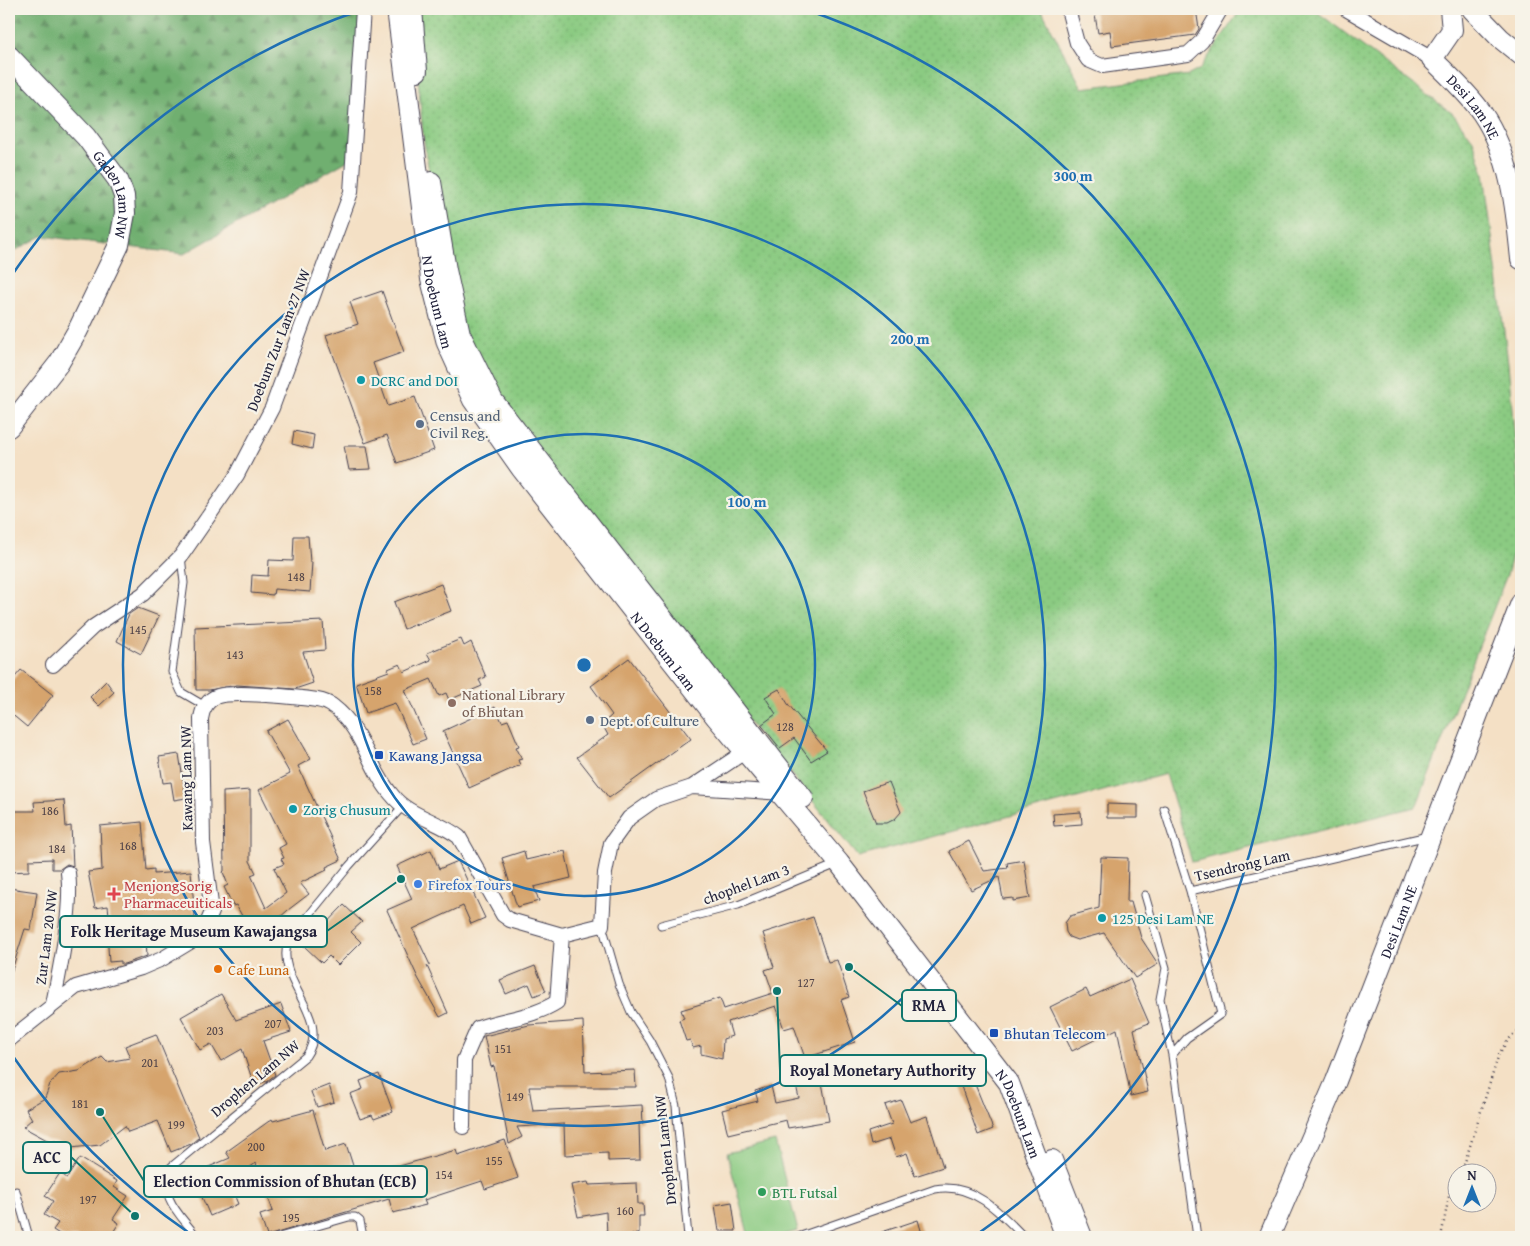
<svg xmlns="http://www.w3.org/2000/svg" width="1530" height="1246" viewBox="0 0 1530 1246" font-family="'Gentium Book Plus',serif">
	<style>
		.grass { fill: url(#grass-dots); stroke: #56765e }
		.forest { fill: url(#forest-firs); stroke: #496856 }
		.green { fill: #8bcb82; stroke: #56765e }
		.building { fill: #d6a46d }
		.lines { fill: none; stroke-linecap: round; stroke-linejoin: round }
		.service-casing { stroke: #423e50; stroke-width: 9 }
		.minor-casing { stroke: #423e50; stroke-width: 16 }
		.secondary-casing { stroke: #423e50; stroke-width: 22 }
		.path { stroke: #423e50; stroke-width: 2.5; stroke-dasharray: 1 4; stroke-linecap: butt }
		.service { stroke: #fff; stroke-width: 7 }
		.minor { stroke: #fff; stroke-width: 14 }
		.secondary { stroke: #fff; stroke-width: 20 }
		.ring { fill: none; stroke: #1f6fb2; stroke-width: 2.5 }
		.culture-dot { fill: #0f9aa8; stroke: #f7f3e8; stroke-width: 2 }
		.service-dot { fill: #5c6f8a; stroke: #f7f3e8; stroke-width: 2 }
		.education-dot { fill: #8d6e63; stroke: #f7f3e8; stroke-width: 2 }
		.transit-dot { fill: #1a4fb4; stroke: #f7f3e8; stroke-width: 2 }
		.shop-dot { fill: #3f7fe0; stroke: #f7f3e8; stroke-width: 2 }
		.health-dot { fill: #e0444e; stroke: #f7f3e8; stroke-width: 2 }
		.food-dot { fill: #e8710a; stroke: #f7f3e8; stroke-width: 2 }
		.leisure-dot { fill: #2e9e5b; stroke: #f7f3e8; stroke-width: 2 }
		.labels { text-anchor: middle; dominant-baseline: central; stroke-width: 4.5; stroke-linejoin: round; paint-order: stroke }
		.number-label { font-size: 12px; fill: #4f4248 }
		.street-label { font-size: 15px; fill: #22223b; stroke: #f7f3e8 }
		.culture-label { font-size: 15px; fill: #0d838f; stroke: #f7f3e8; text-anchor: start }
		.service-label { font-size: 15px; fill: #4e5e75; stroke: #f7f3e8; text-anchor: start }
		.education-label { font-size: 15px; fill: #785e54; stroke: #f7f3e8; text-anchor: start }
		.transit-label { font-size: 15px; fill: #164399; stroke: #f7f3e8; text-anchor: start }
		.shop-label { font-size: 15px; fill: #366cbe; stroke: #f7f3e8; text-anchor: start }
		.health-label { font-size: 15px; fill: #be3a42; stroke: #f7f3e8; text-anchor: start }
		.food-label { font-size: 15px; fill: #c56008; stroke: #f7f3e8; text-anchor: start }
		.leisure-label { font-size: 15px; fill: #27864d; stroke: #f7f3e8; text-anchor: start }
		.centre { fill: #1f6fb2; stroke: #f7f3e8; stroke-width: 2.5 }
		.ring-label { font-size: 15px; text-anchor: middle; font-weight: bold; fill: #1f6fb2; stroke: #f7f3e8; stroke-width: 4.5; stroke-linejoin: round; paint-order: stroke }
		.leader { fill: none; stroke: #0f766e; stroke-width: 2 }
		.callout-dot { fill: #0f766e; stroke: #f7f3e8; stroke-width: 2 }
		.callout { fill: #f7f3e8; stroke: #0f766e; stroke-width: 2 }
		.callout-label { font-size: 16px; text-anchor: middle; font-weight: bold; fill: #22223b }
	</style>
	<defs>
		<pattern id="grass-dots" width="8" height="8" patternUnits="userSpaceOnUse" patternTransform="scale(1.25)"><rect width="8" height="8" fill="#8bcb82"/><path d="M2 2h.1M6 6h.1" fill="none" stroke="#78ae71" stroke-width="1.8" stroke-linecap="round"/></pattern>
		<pattern id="forest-firs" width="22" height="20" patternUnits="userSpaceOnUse" patternTransform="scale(1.25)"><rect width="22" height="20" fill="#70af70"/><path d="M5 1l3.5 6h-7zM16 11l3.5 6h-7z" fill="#5c8e5d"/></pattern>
	</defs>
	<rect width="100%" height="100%" fill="#f7f3e8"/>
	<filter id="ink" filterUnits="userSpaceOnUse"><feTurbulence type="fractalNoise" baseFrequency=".02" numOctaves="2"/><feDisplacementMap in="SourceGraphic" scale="10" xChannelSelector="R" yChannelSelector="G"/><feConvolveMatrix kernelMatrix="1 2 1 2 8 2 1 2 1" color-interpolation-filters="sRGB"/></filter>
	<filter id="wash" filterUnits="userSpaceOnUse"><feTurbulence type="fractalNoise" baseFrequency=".0096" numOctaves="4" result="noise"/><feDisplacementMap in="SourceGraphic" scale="20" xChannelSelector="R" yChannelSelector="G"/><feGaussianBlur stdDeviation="1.12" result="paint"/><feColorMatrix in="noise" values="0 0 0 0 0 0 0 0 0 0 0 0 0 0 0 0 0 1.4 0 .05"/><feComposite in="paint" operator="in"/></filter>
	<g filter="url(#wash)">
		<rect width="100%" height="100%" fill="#f4e0c5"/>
		<path class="grass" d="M412,9H1041L1082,88L1189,75L1200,69L1241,9H1313L1453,114L1473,140L1484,173L1508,363L1519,490L1517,536L1508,572L1416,807L1192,862L1166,774L858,857L501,415L454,316L423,136Z"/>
		<path class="forest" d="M9,9H369L354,157L184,254L42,236L9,254Z"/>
		<path class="green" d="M775,1141L798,1231L774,1237H749L727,1153Z"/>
		<g id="blocks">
			<path class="building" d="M1094,9H1196L1199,29L1195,35L1112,46L1110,31L1098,33Z
				M382,291L404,352L373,363L388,406L415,397L434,450L397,463L387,435L365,443L326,335L358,324L350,302Z
				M294,431L314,435L312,449L292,444Z
				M344,446H367L371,469L349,470Z
				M294,536H308L310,562H312L310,592L274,589L273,595L251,593L252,575L268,576L269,560L293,561Z
				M441,584L451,611L404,629L394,602Z
				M138,608L159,616L141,654L117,641L129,614Z
				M323,621L325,650L303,652L313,683L295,689L237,685L209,690H196L195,627Z
				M461,639L464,646L471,642L486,677L479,680L482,686L449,700L446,693L439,696L431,679L405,690L426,739L413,744L395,703L366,713L356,683L389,671L388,669L400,664L404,672L431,660L427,653Z
				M629,658L691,739L609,798L577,757L608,735L602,724L612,715L591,686Z
				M21,670L53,695L27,727L9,712V684Z
				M106,681L114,692L99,706L90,697Z
				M779,689L788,704L827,751L811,761L794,738L780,748L763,727L761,725L776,714L765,697Z
				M495,707L502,722L508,720L519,746L516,747L522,759L518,760L520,765L469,788L443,731Z
				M288,719L311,759L298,766L341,860L326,867L327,870L300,883L309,894L288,910L278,919L279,921L252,934L236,905L233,906L224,887L228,885L223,872L224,871L223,792L250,790V861L256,873L251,875L266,908L286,893L274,868L284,864L281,859L284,858L279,848L286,844L259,790L290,774L266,731Z
				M179,754L186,798L174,800L171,782L163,783L159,757Z
				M889,782L901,812L895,819L887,823H876L863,791Z
				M64,800L66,827L71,826L73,866L67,864L60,869H52V859L29,860V871L9,872V811H35L34,802Z
				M1107,804L1138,805V818H1107Z
				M1081,812L1082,824L1054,826L1053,814Z
				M142,822L146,870L154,869V874L191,871L195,918L145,922L147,956L124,964H121V961L109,962L107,932H111L108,906L95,908L88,872L102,870L100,826Z
				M969,841L984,871L1008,868L1007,863L1024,860L1030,898L1013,901V898L1003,899L999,877L971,890L949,851Z
				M431,850L439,869L458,861L485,918L471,924L463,906L413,929L430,965L427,966L448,1013L440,1017L418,978L387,910L412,899L397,866Z
				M524,851L526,860L565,851L571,878L534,887L539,901L517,907L502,858Z
				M1101,857L1128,858L1127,902H1131L1141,938L1158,964L1135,978L1104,933L1077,940L1069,937L1066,932L1065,923L1070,916L1099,908Z
				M9,888L37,892L31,930L25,929L11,973L9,972Z
				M344,905L362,922L351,932L361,942L338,965L329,956L322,963L304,946Z
				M813,917L828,962L837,960L849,997L841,1000L855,1042L805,1058L794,1026L784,1029L776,1006L728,1022L732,1036L723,1039L722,1059L701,1054V1046L693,1048L690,1040L686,1041L679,1020L684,1018L681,1010L720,998L724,1009L773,993L765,970L774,967L763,933Z
				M535,966L546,991L534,996L529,984L506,994L500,980Z
				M1130,979L1149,1023L1134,1029L1148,1092L1131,1096L1117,1029L1072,1051L1050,1007L1086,989L1090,997Z
				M221,994L236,1020L281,1004L291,1032L263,1041L275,1075L267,1081L254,1085L242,1049L221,1061L211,1044L200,1050L181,1017Z
				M583,1021L585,1072L635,1070L636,1087H529L533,1111L642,1105L643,1123H639L640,1160L608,1161V1153L565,1155L564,1124L517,1127L522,1137L509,1144L494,1066L491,1067L484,1036L529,1025Z
				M156,1034L199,1137L191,1144L171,1152L158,1121L128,1132L125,1126L100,1145L61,1149L60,1142L47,1140L23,1127L32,1119L26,1109L45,1098L50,1084L59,1074L79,1071L102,1057L107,1062L130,1058L125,1046Z
				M968,1067L993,1129L978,1135L956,1072Z
				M379,1074L393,1112L374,1119L372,1115L360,1119L350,1094L363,1089L360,1081Z
				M821,1077L829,1121L788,1128L786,1120L728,1134L722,1110L758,1101L755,1091L771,1086L775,1103L799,1098L795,1081Z
				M329,1085L334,1102L317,1107L311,1092Z
				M901,1100L910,1122L927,1116L943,1167L915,1176L907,1153L896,1157L890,1139L871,1145L868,1132L892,1124L885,1105Z
				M313,1110L325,1151L346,1144L357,1178L456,1150L458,1156L505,1140L518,1178L485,1189L482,1181L424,1200L426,1205L393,1213L389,1199L267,1236L260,1215L273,1211L256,1163L229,1182L238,1204L210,1216L192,1174L230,1158L226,1152L272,1119L273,1121Z
				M80,1158L117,1181L114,1187L128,1196L113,1219L119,1223L110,1237H64L53,1230L58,1223L44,1215L53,1201L45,1196L60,1173L67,1178Z
				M588,1182L589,1185L637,1183L638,1204H643L644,1216H639V1234L607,1236L606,1212L578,1217L571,1185Z
				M732,1202L736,1231H719L715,1205Z
				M918,1220L923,1237H874L873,1235Z"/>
		</g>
	</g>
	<g filter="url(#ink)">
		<use href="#blocks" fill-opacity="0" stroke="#423e50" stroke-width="1"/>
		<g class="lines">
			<g class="service-casing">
				<path id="service" d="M181,556L184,583L172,672L181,692L205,706
					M1164,809L1190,891
					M1145,895L1166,968L1160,999L1172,1055
					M602,925L619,984L631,1012L650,1041L669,1078L676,1106L688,1237
					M661,925L738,905L837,864
					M16,1191L29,1237
					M197,1237C180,1214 157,1197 171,1167L306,1056C333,1017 274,982 288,941L349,866L403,806
					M279,1237L349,1217H355L360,1221L363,1237
					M798,1237L935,1189C972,1182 1000,1212 1024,1237
					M1197,1237L1172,1055L1187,1038L1221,1014L1190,891L1428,836"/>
			</g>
			<g class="minor-casing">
				<path id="minor" d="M1068,9L1077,43L1088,60L1102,66L1188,54L1202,41L1221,9
					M1346,9L1432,59
					M53,665L93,627L143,594L181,556L237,475L272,408L351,192L363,9
					M692,787L784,793
					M53,1004C60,969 73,907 68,873
					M9,1040L76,987L141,968L162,959L195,939L205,928L212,912L203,842L201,719C202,709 208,699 218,696C234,691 298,697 317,700C323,701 329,703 334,707C363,729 369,769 392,795C408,816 439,821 459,837L503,915L510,920L562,935L602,925L605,873L611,843L629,818L656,799L692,787L752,747
					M463,1127L464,1060L478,1028C505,1018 532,1018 557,1002L562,935"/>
			</g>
			<g class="secondary-casing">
				<g id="secondary">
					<path id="s1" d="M397,9L431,279L447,343L473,400L521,468L716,717L839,863L1009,1083L1066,1237"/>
					<path d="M412,9L417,71"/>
					<path id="s2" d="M1450,9L1452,30L1432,59C1449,76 1468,93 1482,113C1511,156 1516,208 1521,259"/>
					<path d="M1472,9L1500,38L1521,55"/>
					<path id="s3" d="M9,56L86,137L118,180L124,196L125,213L119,245L78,330L59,363L9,427"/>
					<path d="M431,182L446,270L460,334L493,401L803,798"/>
					<path d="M1052,1160L1082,1237"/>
					<path id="s4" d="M1269,1237L1336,1081L1521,603"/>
				</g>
			</g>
			<path class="path" d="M1460,1174L1464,1165L1499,1054L1508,1040L1521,1028
				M1441,1237L1450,1191L1458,1177"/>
			<use href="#service" class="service"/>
			<use href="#minor" class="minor"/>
			<use href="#secondary" class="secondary"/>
		</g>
	</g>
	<g class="ring">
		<circle cx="584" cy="665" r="231"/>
		<circle cx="584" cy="665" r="461"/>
		<path d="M192 1235A692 692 0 0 1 10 1052M10 278A692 692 0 0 1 364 9M804 9A692 692 0 0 1 976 1235"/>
	</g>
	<g class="culture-dot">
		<circle cx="361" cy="380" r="5"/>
		<circle cx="293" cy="809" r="5"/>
		<circle cx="1102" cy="918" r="5"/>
	</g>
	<g class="service-dot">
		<circle cx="420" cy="424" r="5"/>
		<circle cx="590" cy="720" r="5"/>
	</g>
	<circle class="education-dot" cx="452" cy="703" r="5"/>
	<g class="transit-dot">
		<rect x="374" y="750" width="10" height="10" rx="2.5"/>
		<rect x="989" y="1028" width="10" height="10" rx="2.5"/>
	</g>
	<circle class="shop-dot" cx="418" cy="884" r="5"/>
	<path class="health-dot" d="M111.5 886.5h5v5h5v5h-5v5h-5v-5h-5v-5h5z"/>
	<circle class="food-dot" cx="218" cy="969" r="5"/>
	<circle class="leisure-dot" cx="762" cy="1192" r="5"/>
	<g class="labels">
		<g class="number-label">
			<text x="296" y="576">148</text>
			<text x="138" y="629">145</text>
			<text x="235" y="654">143</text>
			<text x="373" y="690">158</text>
			<text x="785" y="726">128</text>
			<text x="50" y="810">186</text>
			<text x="128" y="845">168</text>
			<text x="57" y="848">184</text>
			<text x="806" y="982">127</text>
			<text x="273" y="1023">207</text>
			<text x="215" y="1030">203</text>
			<text x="503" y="1048">151</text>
			<text x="150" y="1062">201</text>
			<text x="515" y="1096">149</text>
			<text x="80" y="1103">181</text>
			<text x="176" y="1124">199</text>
			<text x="256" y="1146">200</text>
			<text x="494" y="1160">155</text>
			<text x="444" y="1174">154</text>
			<text x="88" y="1199">197</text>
			<text x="625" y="1210">160</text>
			<text x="291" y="1217">195</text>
		</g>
		<g class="street-label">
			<text stroke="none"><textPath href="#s2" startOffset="120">Desi Lam NE</textPath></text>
			<text stroke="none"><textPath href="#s3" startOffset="178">Gaden Lam NW</textPath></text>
			<text stroke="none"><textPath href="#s1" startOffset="296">N Doebum Lam</textPath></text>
			<text transform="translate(278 340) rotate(-69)">Doebum Zur Lam 27 NW</text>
			<text stroke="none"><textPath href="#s1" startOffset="716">N Doebum Lam</textPath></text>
			<text transform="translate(186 778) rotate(-91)">Kawang Lam NW</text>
			<text transform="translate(1242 865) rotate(-13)">Tsendrong Lam</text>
			<text transform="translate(746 884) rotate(-20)">chophel Lam 3</text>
			<text stroke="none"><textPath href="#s4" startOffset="341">Desi Lam NE</textPath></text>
			<text transform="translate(46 937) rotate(-83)">Zur Lam 20 NW</text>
			<text transform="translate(255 1078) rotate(-40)">Drophen Lam NW</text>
			<text stroke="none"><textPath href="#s1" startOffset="1301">N Doebum Lam</textPath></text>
			<text transform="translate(665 1150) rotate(-96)">Drophen Lam NW</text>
		</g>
		<g class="culture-label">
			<text x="371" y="380">DCRC and DOI</text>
			<text x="303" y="809">Zorig Chusum</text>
			<text x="1112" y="918">125 Desi Lam NE</text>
		</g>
		<g class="service-label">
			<text x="430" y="415">Census and<tspan x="430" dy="17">Civil Reg.</tspan></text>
			<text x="600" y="720">Dept. of Culture</text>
		</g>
		<g class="education-label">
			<text x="462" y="694">National Library<tspan x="462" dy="17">of Bhutan</tspan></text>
		</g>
		<g class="transit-label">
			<text x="389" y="755">Kawang Jangsa</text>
			<text x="1004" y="1033">Bhutan Telecom</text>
		</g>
		<g class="shop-label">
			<text x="428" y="884">Firefox Tours</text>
		</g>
		<g class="health-label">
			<text x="124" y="885">MenjongSorig<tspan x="124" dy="17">Pharmaceuiticals</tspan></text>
		</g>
		<g class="food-label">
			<text x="228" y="969">Cafe Luna</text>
		</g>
		<g class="leisure-label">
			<text x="772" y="1192">BTL Futsal</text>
		</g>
	</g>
	<circle cx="584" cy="665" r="8" class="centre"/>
	<g class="ring-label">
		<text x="1073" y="181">300 m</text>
		<text x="910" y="344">200 m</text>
		<text x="747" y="507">100 m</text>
	</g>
	<path class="leader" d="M401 879L327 931M849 967L902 1006M777 991L780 1071M135 1216L71 1157M100 1112L144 1181"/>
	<g class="callout-dot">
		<circle cx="401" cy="879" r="5"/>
		<circle cx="849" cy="967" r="5"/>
		<circle cx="777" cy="991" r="5"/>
		<circle cx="135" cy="1216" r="5"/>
		<circle cx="100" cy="1112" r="5"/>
	</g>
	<g class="callout">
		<rect x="60" y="916" width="267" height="31" rx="5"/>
		<rect x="902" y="990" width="54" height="31" rx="5"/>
		<rect x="780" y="1055" width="206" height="31" rx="5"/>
		<rect x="23" y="1142" width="48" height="31" rx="5"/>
		<rect x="144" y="1166" width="283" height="31" rx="5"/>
	</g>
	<g class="callout-label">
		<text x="194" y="937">Folk Heritage Museum Kawajangsa</text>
		<text x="929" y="1011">RMA</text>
		<text x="883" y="1076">Royal Monetary Authority</text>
		<text x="47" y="1163">ACC</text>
		<text x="285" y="1187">Election Commission of Bhutan (ECB)</text>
	</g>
	<rect width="1530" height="1246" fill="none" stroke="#f7f3e8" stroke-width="30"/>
	<g transform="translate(1472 1188)"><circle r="24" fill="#f7f3e8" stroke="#a29fa3"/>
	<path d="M0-4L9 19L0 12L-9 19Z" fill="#1f6fb2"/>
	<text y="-8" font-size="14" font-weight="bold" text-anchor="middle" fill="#22223b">N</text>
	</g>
</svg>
